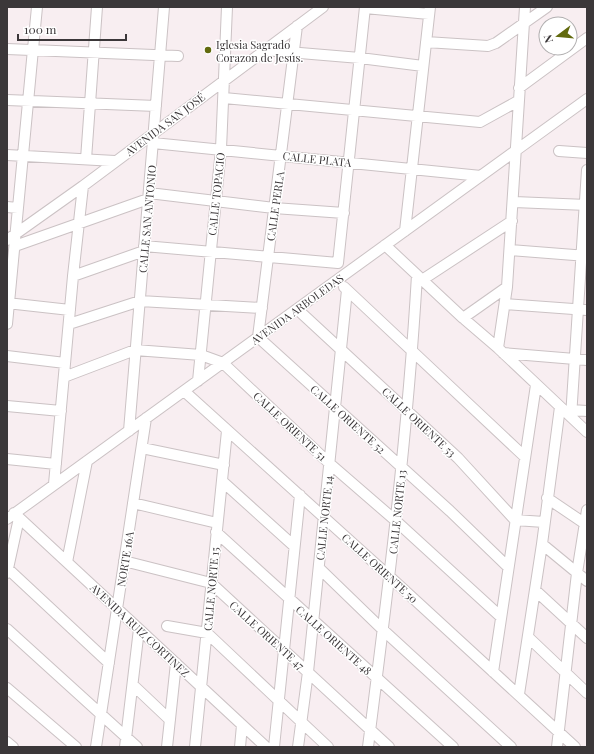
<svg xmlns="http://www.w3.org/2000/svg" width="594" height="754" viewBox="0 0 594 754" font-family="'Playfair Display',serif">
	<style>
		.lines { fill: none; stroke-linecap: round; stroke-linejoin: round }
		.minor-casing { stroke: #cbc2c4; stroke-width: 12 }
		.minor { stroke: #fff; stroke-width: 10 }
		.poi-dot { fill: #626a0e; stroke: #fff; stroke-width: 1.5 }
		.labels { text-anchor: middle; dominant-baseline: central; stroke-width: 3; stroke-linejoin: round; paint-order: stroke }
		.poi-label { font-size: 11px; fill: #3b3739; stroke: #fff; text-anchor: start }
		.street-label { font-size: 11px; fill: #3b3739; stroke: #fff }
	</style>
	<rect width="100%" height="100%" fill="#f8eef1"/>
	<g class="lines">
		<g class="minor-casing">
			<path id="minor" d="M365,8L429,14
				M297,26L258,337L450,511L508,567
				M426,42L488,46L496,43L547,7
				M7,49L178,56
				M264,50L360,58L423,66
				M519,88L587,38
				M224,98L480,122L518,101
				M7,100L156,106
				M153,143L481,176
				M559,151L587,153
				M7,155L115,161
				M86,159L97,7
				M149,193L274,208L344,213
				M514,202L587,205
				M7,207L18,208
				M405,231L430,7
				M7,240L83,186L323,7
				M385,245L463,318L498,348L587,432
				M15,246L148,199
				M144,246L338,263
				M510,250L587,256
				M338,263L365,7
				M73,276L144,251
				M422,280L512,221
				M344,287L525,457
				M7,303L70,310
				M506,304L587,310
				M297,309L458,458L515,520L544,522
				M463,318L507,287
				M7,324L37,7
				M69,324L140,301L262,308
				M498,348L507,287L525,7
				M503,353L587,360
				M7,356L65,363
				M64,377L135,350L201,355L223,363L329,463L396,521L501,617
				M198,381L221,149L227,7
				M184,391L390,577L575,747
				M7,406L61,411
				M571,410L587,411
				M571,417L587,170
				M129,431L164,7
				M142,448L224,465
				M7,459L56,464
				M222,481L294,546
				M54,484L73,276L83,186
				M547,498L587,525
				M133,503L217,523
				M14,513L266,747
				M7,519L587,99
				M216,532L453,747
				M542,544L587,581
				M124,561L211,583L389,747
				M67,562L87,461
				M7,568L109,663
				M319,568L382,629L511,747
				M7,573L19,518
				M535,590L587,638
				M167,626L207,633L328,747
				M7,629L137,747
				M528,637L587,693
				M493,672L536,385
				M133,685L170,720
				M7,688L76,747
				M519,694L542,544L560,407
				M7,742L13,747
				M96,747L146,418
				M125,747L139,629
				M167,747L176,663
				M195,747L227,431
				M240,747L242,725
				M274,747L300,495
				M298,747L308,672L347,290
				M368,747C388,590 408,433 417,275
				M557,747L577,573L587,510"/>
		</g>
		<use href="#minor" class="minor"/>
	</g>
	<circle class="poi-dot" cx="208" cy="50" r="4"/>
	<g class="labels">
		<g class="poi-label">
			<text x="216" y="44">Iglesia Sagrado<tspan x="216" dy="13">Corazon de Jesús.</tspan></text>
		</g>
		<g class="street-label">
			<text transform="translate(165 124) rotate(-37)">AVENIDA SAN JOSÉ</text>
			<text transform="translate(317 159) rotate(6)">CALLE PLATA</text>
			<text transform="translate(216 194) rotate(-84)">CALLE TOPACIO</text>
			<text transform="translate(275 206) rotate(-82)">CALLE PERLA</text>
			<text transform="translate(147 219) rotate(-85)">CALLE SAN ANTONIO</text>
			<text transform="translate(297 309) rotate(-36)">AVENIDA ARBOLEDAS</text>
			<text transform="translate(348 419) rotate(42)">CALLE ORIENTE 52</text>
			<text transform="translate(419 422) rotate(43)">CALLE ORIENTE 53</text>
			<text transform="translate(290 426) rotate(43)">CALLE ORIENTE 51</text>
			<text transform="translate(397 512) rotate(-84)">CALLE NORTE 13</text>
			<text transform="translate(324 518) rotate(-84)">CALLE NORTE 14</text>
			<text transform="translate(125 559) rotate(-81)">NORTE 16A</text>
			<text transform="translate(380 568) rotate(42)">CALLE ORIENTE 50</text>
			<text transform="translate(211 589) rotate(-85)">CALLE NORTE 15</text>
			<text transform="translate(140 630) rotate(43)">AVENIDA RUIZ CORTINEZ</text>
			<text transform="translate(267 635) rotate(42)">CALLE ORIENTE 47</text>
			<text transform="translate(334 640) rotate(42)">CALLE ORIENTE 48</text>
		</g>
	</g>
	<rect width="594" height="754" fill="none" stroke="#3b3739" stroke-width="16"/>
	<g transform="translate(558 36) rotate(254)"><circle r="19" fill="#ffffff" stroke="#b1afb0"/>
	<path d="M0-3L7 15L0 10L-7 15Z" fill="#626a0e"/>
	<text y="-6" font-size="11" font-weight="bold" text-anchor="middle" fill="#3b3739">N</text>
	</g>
	<path d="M18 34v6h108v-6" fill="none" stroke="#3b3739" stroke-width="2"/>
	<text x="24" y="34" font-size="12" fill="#3b3739" stroke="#ffffff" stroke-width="3" paint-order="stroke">100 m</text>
</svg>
